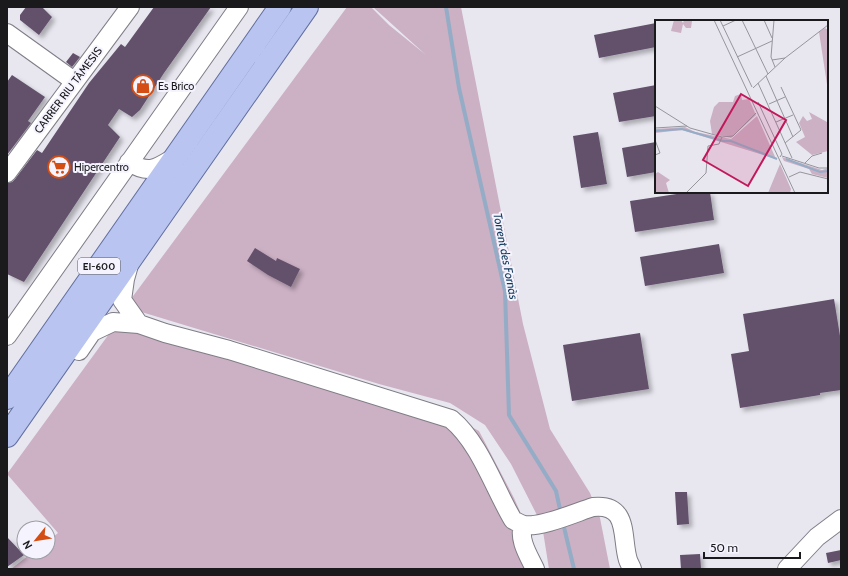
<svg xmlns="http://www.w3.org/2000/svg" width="848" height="576" viewBox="0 0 848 576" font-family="Cabin,sans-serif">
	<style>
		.green { fill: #ccb0c4 }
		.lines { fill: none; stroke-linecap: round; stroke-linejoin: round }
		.stream { stroke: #94acc6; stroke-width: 4 }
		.building { fill: #63516c; filter: url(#shadow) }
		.minor-casing { stroke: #7f7d86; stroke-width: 20 }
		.major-casing { stroke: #6370a0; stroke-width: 24 }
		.minor { stroke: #fff; stroke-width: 18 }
		.major { stroke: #b9c5f0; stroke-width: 22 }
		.labels { text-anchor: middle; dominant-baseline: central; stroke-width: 4; stroke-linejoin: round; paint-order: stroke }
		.shield { fill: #f5f4fe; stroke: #5c5b60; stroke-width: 1 }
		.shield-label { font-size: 10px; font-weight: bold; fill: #1a1a1d }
		.poi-label { font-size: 11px; fill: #1a1a1d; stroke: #f5f4fe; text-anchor: start }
		.street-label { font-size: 11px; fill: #1a1a1d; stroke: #f5f4fe }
		.water-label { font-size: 12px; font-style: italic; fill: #10375b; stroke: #f5f4fe }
		.inset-river { fill: none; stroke: #94acc6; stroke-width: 2 }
		.inset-road { fill: none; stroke: #96959c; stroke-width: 1 }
		.view { fill: #c2185b; fill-opacity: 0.15; stroke: #c2185b; stroke-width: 2 }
		.inset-edge { fill: none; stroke: #1a1a1d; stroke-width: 2 }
	</style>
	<defs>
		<filter id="shadow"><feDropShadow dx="3.5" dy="3.5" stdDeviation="2" flood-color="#0004"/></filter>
	</defs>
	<rect width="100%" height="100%" fill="#e8e7f0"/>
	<path class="green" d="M347,7H371L389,25L426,55L373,7H461L523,324L550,429L590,493L600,518L610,569H549L542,525L511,464L485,425L450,403L379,384L125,307Z
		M117,323L453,417L479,431L514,498L530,534L536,569H11L33,552H48V541L58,533L7,474Z"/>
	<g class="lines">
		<path class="stream" d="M446,7L459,88L505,291L509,415L556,491L561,514
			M563,523L574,569"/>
	</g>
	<path class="building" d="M26,7H42L52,17L39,35L20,20V15Z
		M154,7H211L164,73L140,110L132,117L119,109L108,125L120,137L24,282L7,274V183L12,182L15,179L37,150L42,153L89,83L121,44L125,47Z
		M656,23V47L599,58L594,35Z
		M73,53L80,57L72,67L66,62Z
		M12,75L45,97L28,121L31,123L7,155V82Z
		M656,85V116L619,122L613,93Z
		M598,132L607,184L581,188L573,136Z
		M656,142V172L627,177L622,148Z
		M690,192H710L714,220L635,232L630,201Z
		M719,244L724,273L645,286L640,257Z
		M255,248L276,261L277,258L300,269L291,287L268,275L247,261Z
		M834,299L841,342V390L820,393V395L740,408L731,354L749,351L743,314Z
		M640,333L649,389L572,401L563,345Z
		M675,492H687L689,524L677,525Z
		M7,537L24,555L7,567Z
		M841,550V560L828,563L826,553Z
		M700,554L701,569H681L680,555Z"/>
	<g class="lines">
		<g class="minor-casing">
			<path id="minor" d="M7,33L74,81
				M129,162C149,175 157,168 175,157
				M7,173L130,7
				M129,265L125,279L122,300L139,324
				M7,336L239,7
				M79,351L92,332L113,322L139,324L165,333L229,350L451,419C480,443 494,488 513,520C517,522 520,524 524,525C541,528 577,512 593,507C630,503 621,538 628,560C629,563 631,566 632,569
				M523,525C518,540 529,556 535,569
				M787,569L817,537L841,519"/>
		</g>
		<g class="major-casing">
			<path id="major" d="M7,398L280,7
				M7,436L307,7"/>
		</g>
		<use href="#minor" class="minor"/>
		<use href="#major" class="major"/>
	</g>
	<defs>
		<g id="shop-ring" transform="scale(1.15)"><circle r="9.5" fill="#f5f4fe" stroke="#d44e14" stroke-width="1.5"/><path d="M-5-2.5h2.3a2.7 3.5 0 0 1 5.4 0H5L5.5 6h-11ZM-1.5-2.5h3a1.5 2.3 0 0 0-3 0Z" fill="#d44e14"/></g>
		<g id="supermarket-ring" transform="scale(1.15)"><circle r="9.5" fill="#f5f4fe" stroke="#d44e14" stroke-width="1.5"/><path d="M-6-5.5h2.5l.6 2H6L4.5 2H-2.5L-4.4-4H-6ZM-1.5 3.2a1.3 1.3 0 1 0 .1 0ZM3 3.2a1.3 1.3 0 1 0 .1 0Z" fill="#d44e14"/></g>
	</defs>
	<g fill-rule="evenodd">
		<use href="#shop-ring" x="143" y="86"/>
		<use href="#supermarket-ring" x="59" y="167"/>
	</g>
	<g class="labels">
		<rect class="shield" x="78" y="258" width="42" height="16" rx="3"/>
		<g class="shield-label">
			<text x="99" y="266">EI-600</text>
		</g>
		<g class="poi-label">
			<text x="158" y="86">Es Brico</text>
			<text x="74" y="167">Hipercentro</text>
		</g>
		<g class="street-label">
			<text transform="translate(68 90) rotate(-53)">CARRER RIU TÁMESIS</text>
		</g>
		<g class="water-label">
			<text transform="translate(506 256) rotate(79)">Torrent des Fornàs</text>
		</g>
	</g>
	<g transform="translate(655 20)">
		<rect width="173" height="173" fill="#e8e7f0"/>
		<path d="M19,0H26L28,3L29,0H42L37,1L36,8H31L28,4L26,13L16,11ZM170,8L173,10V71L164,12ZM86,74L87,80L94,79L101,95L76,118L57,114L55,101L59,87L64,82H78L80,76ZM154,92L172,102L173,131L157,135L141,122L150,117L144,103L148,96L152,101L157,99ZM102,96L121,139L27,110L0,113V109L30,107L40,112L76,119ZM127,137L167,150L173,148V158L157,154L154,149L129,141ZM125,144L136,169L135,173H113ZM3,152L15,160L11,163L14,173H0V154Z" fill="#ccb0c4"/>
		<path class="inset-river" d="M0,111L27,109L68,121H76L122,139M131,139L165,152L173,151"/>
		<path class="inset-road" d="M59,0L140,173M65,0L97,67M87,0L113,54M109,0L117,18M119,0L116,37L120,47M68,6L81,0M82,37L117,21M117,40L130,38M111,56L138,117M103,63L137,138M126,67L146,110L130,123M98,68L130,38L173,5M103,82L127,134L125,137M114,84L130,77M0,86L35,108L67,117L78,116L101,93M121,102L138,95M0,108L32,106M0,120L5,133L0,135M127,136L164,148H173M150,143L157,136L167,133M134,157L145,152L173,159M31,173L51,153L53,126L64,124L67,117"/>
		<path class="view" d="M86,74L131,100L93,166L48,140Z"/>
		<rect width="173" height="173" class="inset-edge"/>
	</g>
	<rect width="848" height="576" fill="none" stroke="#1a1a1d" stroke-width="16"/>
	<g transform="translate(36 540) rotate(240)"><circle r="19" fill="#f5f4fe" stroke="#9d9da4"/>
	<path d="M0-3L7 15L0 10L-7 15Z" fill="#d44e14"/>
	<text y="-6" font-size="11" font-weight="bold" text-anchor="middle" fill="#1a1a1d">N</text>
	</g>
	<path d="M704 552v6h96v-6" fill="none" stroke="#1a1a1d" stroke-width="2"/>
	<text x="710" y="552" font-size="12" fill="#1a1a1d" stroke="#f5f4fe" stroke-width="3" paint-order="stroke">50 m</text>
</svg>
